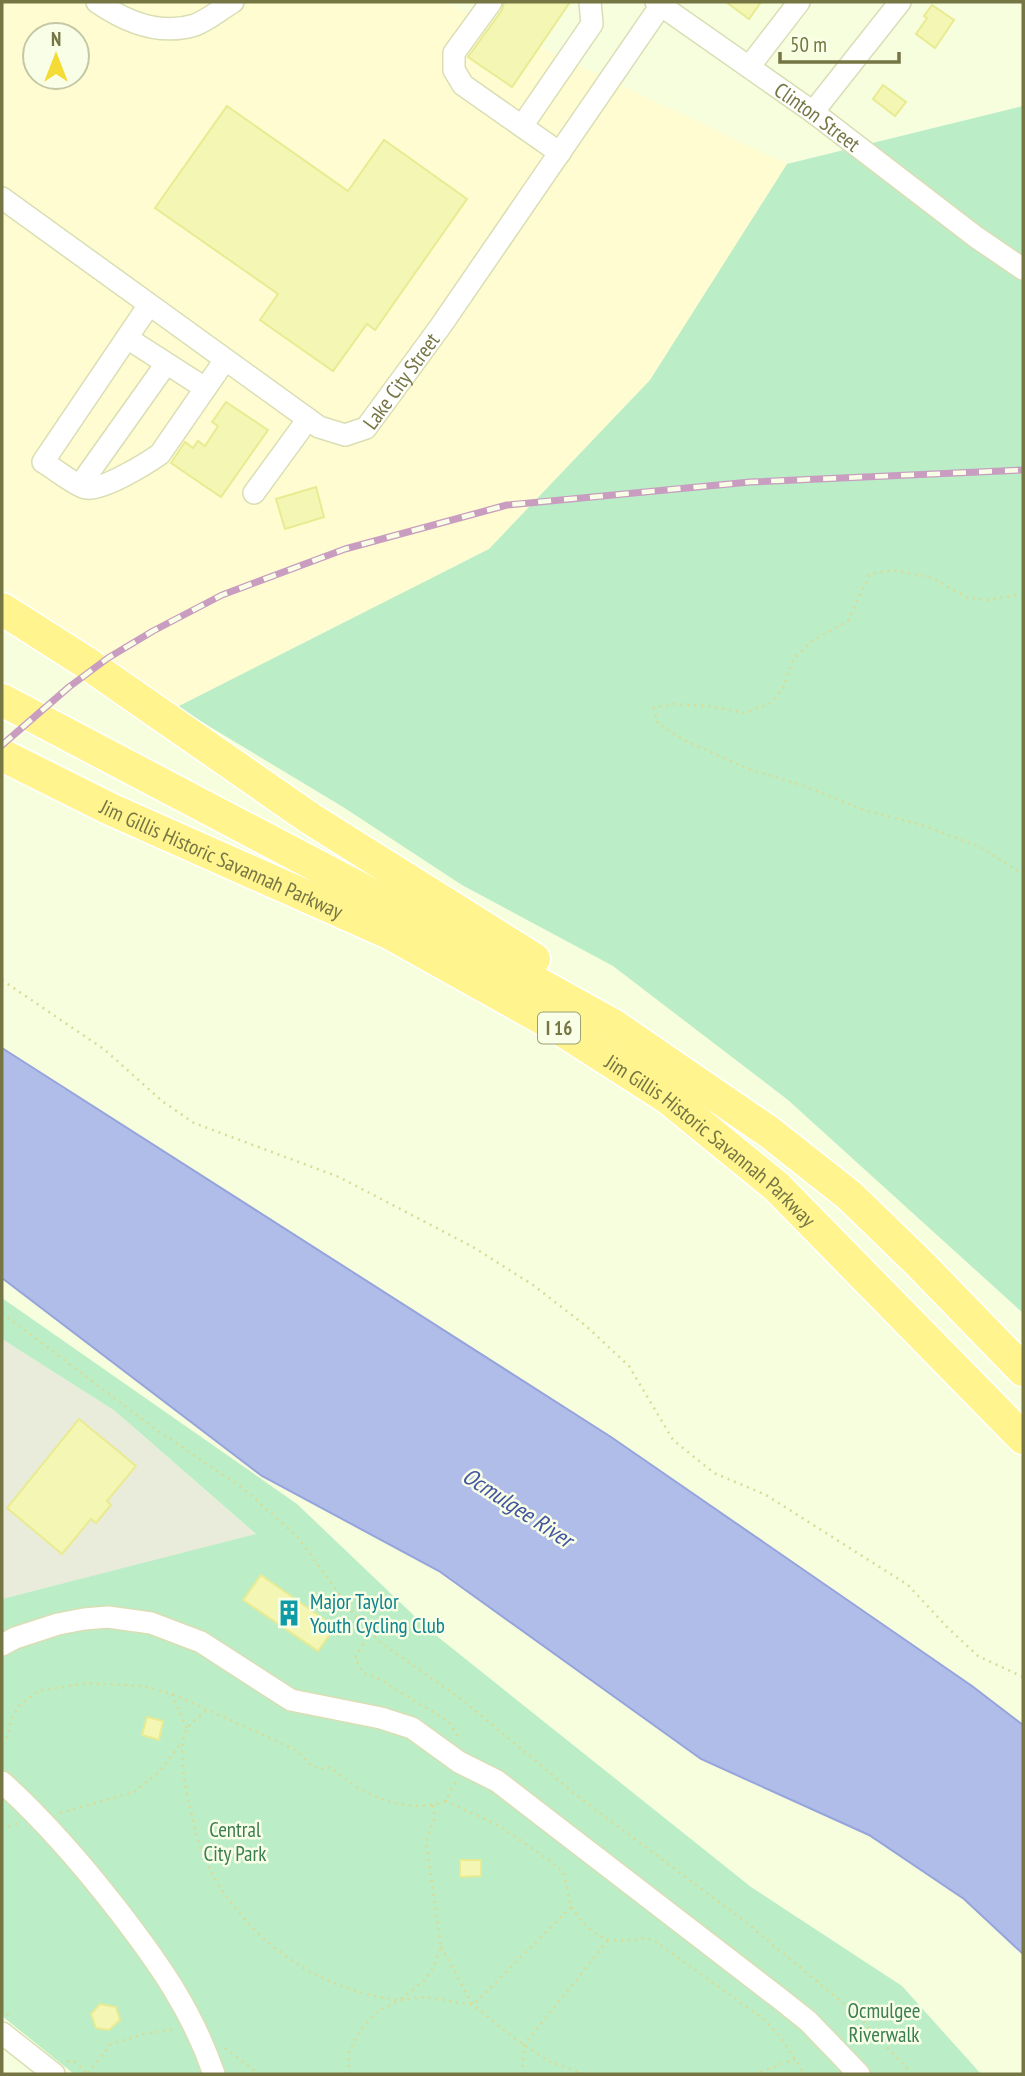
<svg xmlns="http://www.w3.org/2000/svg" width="1025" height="2076" viewBox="0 0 1025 2076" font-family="'PT Sans Narrow',sans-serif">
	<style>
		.commercial { fill: #fffcd1; fill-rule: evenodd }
		.industrial { fill: #eaecdb }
		.green { fill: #bbedc7 }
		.water { fill: #b1bde9; stroke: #96a4dc; stroke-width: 2 }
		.building { fill: #f4f6b3; stroke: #e8eb92; stroke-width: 2 }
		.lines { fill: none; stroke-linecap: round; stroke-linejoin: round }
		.minor-casing { stroke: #dadeb4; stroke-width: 24 }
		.highway-casing { stroke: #fff; stroke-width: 35 }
		.path { stroke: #d9db96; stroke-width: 2.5; stroke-dasharray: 2 5; stroke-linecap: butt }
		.minor { stroke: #fff; stroke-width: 21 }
		.highway { stroke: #fff48e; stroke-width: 32 }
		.rail-casing { stroke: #c89dc0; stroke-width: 7 }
		.rail { stroke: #f9ffe6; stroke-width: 4.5; stroke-dasharray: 13; stroke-linecap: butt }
		.labels { text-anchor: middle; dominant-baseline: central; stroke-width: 5; stroke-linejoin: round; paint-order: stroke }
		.shield { fill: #f9ffe6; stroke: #9d9f75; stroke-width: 2 }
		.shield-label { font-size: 19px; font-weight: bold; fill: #767644 }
		.street-label { font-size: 21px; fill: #767644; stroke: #f9ffe6 }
		.culture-label { font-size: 21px; fill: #0d838f; stroke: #f9ffe6; text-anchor: start }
		.park-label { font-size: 21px; fill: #3a7e52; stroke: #f9ffe6 }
		.water-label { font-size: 23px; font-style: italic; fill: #4355a2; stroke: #f9ffe6 }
	</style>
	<rect width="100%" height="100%" fill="#f6fede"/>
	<path class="commercial" d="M2,2H445L787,164L650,380L489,549L177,707L2,587ZM35,35H77V77H35Z"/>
	<path class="industrial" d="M2,1339L115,1411L257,1535L2,1599Z"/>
	<path class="green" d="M1023,106V1313L788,1100L613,966L462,885L343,807L177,707L489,549L650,380L787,164Z
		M2,1298L297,1504L428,1629L751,1887L902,1986L981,2074H74L2,2016V1599L256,1534L115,1411L2,1339Z"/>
	<path class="water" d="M2,1048L611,1437L972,1686L1023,1725V1954L964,1899L869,1835L701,1759L439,1571L262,1476L2,1278Z"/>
	<path class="building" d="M504,2H570L512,87L468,57L502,10Z
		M726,2H761L749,19Z
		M932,5L954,20L935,48L916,34L927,18L924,16Z
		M883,85L906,102L895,116L873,99Z
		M227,106L348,191L384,140L467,199L375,330L367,324L333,371L260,320L278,294L155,208Z
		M226,402L268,430L221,497L171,463L185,442L193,448L198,441L205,446L218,426L212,422Z
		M316,487L324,517L285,529L276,499Z
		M79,1419L136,1466L107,1501L111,1505L96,1523L91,1519L62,1554L7,1508Z
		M261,1575L335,1627L318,1651L243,1600Z
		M147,1717L163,1721L159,1740L142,1735Z
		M460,1860H481V1876L460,1877Z
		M100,2004L116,2007L120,2020L109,2030L96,2028L91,2014Z"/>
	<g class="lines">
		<g class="minor-casing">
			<g id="minor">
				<path d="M97,2C126,22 160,36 195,25C208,20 221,9 233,2"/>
				<path d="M491,2L454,53V70L463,85L560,153"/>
				<path id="s1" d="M656,2L813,112L976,237L1023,269"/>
				<path d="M749,67L799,2"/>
				<path d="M813,112L900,2"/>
				<path d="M522,126L592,24L590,2"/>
				<path id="s2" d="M2,198L308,419L319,427L345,435L366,428L440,327L661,5"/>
				<path d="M149,305L43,462C54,468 74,485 86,488C102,491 146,464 160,454L225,360"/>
				<path d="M127,338L205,388"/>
				<path d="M80,485L166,364"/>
				<path d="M254,493L308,419"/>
				<path d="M2,1645L15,1638L58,1624L84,1619L108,1617L151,1623L201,1642L291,1700L381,1718L412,1728L459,1762L497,1781L779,1998L808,2021L859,2074"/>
				<path d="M2,1782C44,1820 82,1864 117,1909C158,1962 192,2010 214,2074"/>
				<path d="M2,2033L54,2074"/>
			</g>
		</g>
		<g class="highway-casing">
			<g id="highway">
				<path d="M2,609L85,662L311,819L534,959"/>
				<path d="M2,700L494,959L613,1025L769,1132L850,1196L920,1264L1023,1370"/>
				<path id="s3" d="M2,755L110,809L391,934L554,1025L668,1098L777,1187L1023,1438"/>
			</g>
		</g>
		<path class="path" d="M1023,594L988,600L966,597L932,578L893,570L870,574L848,621L812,641L793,660L783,688L771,703L745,713L707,706L674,704L654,708L658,724L684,740L749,769L804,786L864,810L922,825L978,846L1023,874
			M2,980L105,1050L162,1101L194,1123L339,1177L473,1247L533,1285L586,1326L629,1366L673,1440L714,1473L766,1495L908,1585L948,1628L978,1656L1023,1677
			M2,1313L154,1428L241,1487L297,1536L353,1613L380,1642L465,1702L580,1798L743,1920L856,2014L912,2074
			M371,1632L355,1658L362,1672L377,1678L448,1721L461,1740
			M172,1694L187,1729
			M206,1711C200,1716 191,1722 187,1729C177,1745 185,1785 189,1803C194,1823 198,1846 207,1864C244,1938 318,1992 400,2000L425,1980L433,1968L441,1947L426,1841L435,1817L433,1804
			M2,1744L8,1735L11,1719L20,1705L38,1691L88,1683L143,1686L172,1694L266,1736L297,1751L312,1766L320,1769L331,1767C358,1794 408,1816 445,1801L456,1781
			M445,1801L498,1825L549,1860L564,1873L571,1907L581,1921L593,1932L608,1940L627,1941L647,1938L656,1942L765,2020L782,2039L804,2074
			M60,1813L134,1792L159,1772L182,1742
			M2,1829L19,1823
			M441,1947L473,2005L571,1907
			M2,2009L9,2016
			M225,2048L259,2074
			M67,2061L75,2062L87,2073
			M88,2073L111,2044L144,2034L174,2029
			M349,2074V2051L362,2028L378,2011L400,2000L426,1997L473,2005L514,2038L548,2061L584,2074
			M522,2074L524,2045L608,1940
			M754,2074L795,2059"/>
		<use href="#minor" class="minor"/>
		<use href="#highway" class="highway"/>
		<g class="rail-casing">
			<path id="rail" d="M2,745L69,687L108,658L153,631L222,595L345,549L507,505L750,482L1023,470"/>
		</g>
		<use href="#rail" class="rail"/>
	</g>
	<defs>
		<g id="building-bare" transform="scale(2.1)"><path d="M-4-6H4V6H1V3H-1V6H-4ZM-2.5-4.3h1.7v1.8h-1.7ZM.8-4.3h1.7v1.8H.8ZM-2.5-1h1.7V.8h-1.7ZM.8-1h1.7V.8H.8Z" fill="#0f9aa8" stroke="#f9ffe6" stroke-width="2.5" paint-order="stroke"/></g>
	</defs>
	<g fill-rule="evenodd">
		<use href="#building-bare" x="289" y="1613"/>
	</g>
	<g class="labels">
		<rect class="shield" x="538" y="1012.5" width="42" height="31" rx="5"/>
		<g class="shield-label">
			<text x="559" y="1028">I 16</text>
		</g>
		<g class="street-label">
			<text stroke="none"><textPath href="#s1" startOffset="198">Clinton Street</textPath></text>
			<text stroke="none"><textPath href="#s2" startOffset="499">Lake City Street</textPath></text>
			<text stroke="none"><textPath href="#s3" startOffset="243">Jim Gillis Historic Savannah Parkway</textPath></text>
			<text stroke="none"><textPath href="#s3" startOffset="810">Jim Gillis Historic Savannah Parkway</textPath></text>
		</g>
		<g class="culture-label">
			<text x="310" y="1601">Major Taylor<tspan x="310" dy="24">Youth Cycling Club</tspan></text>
		</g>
		<g class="park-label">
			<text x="235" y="1829">Central<tspan x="235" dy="24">City Park</tspan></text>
			<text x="884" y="2010">Ocmulgee<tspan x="884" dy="24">Riverwalk</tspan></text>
		</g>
		<g class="water-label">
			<text transform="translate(518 1507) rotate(33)">Ocmulgee River</text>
		</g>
	</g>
	<rect width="1025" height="2076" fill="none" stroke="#767644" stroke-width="7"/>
	<g transform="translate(56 56)"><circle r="33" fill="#f9ffe6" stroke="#c5c8a5" stroke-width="2"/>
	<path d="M0-5L12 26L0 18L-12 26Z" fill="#f5db36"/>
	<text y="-10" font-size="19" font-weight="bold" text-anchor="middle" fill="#767644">N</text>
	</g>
	<path d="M780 52v10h119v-10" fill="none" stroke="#767644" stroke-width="3.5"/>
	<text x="790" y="52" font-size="21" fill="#767644" stroke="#f9ffe6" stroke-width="5" paint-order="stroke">50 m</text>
</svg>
